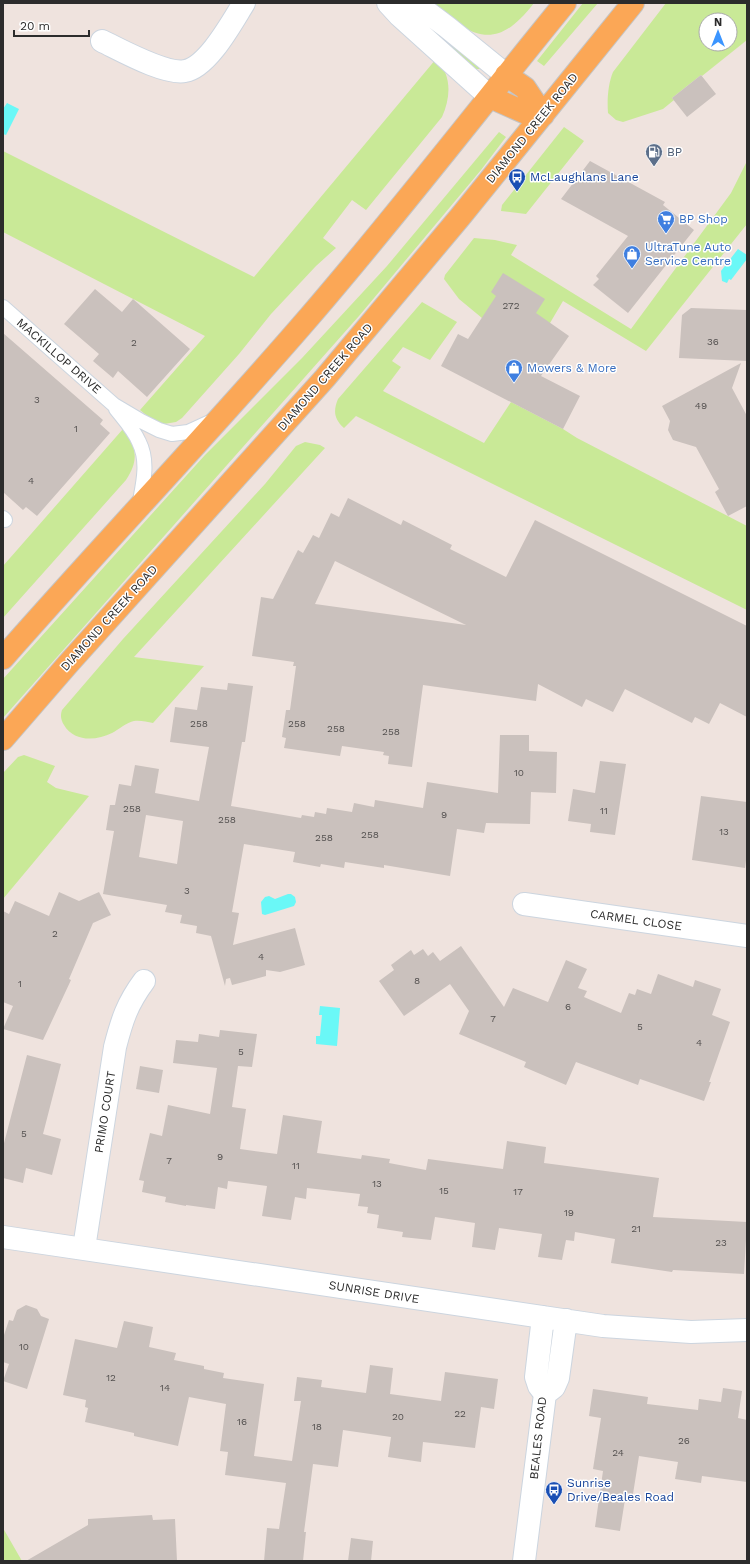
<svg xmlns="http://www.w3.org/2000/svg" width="750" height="1564" viewBox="0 0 750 1564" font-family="'Work Sans',sans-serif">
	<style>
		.green { fill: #c9e997; fill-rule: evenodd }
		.water { fill: #6af8f7 }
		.building { fill: #cac1bd; fill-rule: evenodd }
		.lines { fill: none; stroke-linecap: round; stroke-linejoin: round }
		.service-casing { stroke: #ccd5df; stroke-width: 16 }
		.minor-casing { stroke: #ccd5df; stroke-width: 24 }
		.primary-casing { stroke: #c4c4c4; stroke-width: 24 }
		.service { stroke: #fff; stroke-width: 14 }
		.minor { stroke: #fff; stroke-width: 22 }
		.primary { stroke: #fba756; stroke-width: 22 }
		.labels { text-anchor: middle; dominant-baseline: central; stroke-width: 3; stroke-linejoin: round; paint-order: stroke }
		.number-label { font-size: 10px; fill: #545150 }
		.street-label { font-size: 12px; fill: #2c2c2c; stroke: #fff }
		.service-label { font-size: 12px; fill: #4e5e75; stroke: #fff; text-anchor: start }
		.transit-label { font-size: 12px; fill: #164399; stroke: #fff; text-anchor: start }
		.shop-label { font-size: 12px; fill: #366cbe; stroke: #fff; text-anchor: start }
	</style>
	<rect width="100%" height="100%" fill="#efe3de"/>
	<path class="green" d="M430,3H534C495,54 472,36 430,3Z
		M583,3H598L544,66L537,61Z
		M666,3H747V40L702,76L701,75L672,98L674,100L663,109L623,122L616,120L608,113C607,100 608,84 613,72ZM706,20H730V44H706Z
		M451,43L481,67L479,69H474L449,47Z
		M436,59C452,75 451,97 442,117L366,210L352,200L323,238L336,248L316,266L271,314L239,354L182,418L176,422L164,424L151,419L140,410L205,336L3,232V151L254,277Z
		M564,127L584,141L526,214L501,211L502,205Z
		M499,132L506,137L481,170L359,316L3,718V679L205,455L302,358L387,266Z
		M747,161V224L646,351L563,301L550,323L482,318L459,299L444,279L445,275L474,238L495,240L517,245L511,255L631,329L731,193Z
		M422,302L457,322L430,360L403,347L392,361L401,367L383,391L484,443L511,402L563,429L577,438L747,526V610L356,416L344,428C334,419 333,411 338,399Z
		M123,429C137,447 139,461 126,480L3,618V566Z
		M305,442L320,445L325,448L134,657L204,666L153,723C147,722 140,720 134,721C127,722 118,730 112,733C96,741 74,742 64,725C61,720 60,716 62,710L123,639L265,484L296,446Z
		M24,755L55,766L47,782L56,788L89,796L3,899V773L18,757Z
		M3,1528L22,1561H3Z"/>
	<path class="water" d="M7,103L19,109L6,135L3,134V109Z
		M738,249L747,255V259L731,280L729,279L727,283L722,281L721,271Z
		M288,894H291L295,897L296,902L294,906L265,915L262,914L261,902L265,897L269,896L275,899Z
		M320,1006L340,1008L337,1046L316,1044V1036H320L322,1015H319Z"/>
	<path class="building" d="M701,75L716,94L687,117L672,98Z
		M590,161L665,202L663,205L694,230L628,313L593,285L599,279L596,276L628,236L561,199Z
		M503,273L545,299L536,313L569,336L541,376L580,396L563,429L441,366L458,334L468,339L496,296L491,292Z
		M95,289L122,312L133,299L190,349L147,397L118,371L113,378L93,361L99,354L64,324Z
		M691,308L747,310V361L679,358L682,315Z
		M3,333L103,420L100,424L110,433L37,516L26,507L23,510L3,492Z
		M741,363L732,388L747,416V506L728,516L715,492L719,489L696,447L673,440L668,430L670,421L662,406Z
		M348,498L401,525L403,520L452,545L450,549L506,577L535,520L747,626V717L720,703L709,724L695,717L692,723L625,689L613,712L586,699L582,707L538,684L536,701L423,685L412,767L388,764L389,756L383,755L384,752L342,746L340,756L284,748L286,738L282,737L286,710H290L296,666H293L294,662L252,656L261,597L273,599L298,550L303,553L313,535L319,538L331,513L339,517ZM335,561L466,625L315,604Z
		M228,683L253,686L245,742H242L231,806L301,818L302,815L314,817L315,812L326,814L327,808L352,812L354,803L374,807L375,800L423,808L427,782L498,793L500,735H529V751L557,752L556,793L531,792L530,824L486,823L484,833L457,829L450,876L384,865V868L345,862L344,868L321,864L320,867L293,862L295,852L244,844L232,912L239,913L233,945L295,928L305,965L280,972L266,970V976L232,985L230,978L226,979L225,986L211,936L196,933L197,926L180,923L182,915L165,912L167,905L103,894L114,831L106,830L110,805H115L119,784L131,786L135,765L159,769L155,793L199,801L209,747L170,742L175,707L197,710L201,687L227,690ZM146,815L183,821L177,864L139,857Z
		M600,761L626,764L615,835L590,832L591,824L568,821L573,789L595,793Z
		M701,796L747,802V853L745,868L692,860Z
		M59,892L79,901L99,892L111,915L93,923L69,979L71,980L43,1040L3,1029L13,1006L3,1002V911L9,914L15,901L49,916Z
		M461,946L504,1007L513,988L548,1002L566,960L587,969L578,988L587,991L584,997L621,1013L629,993L635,995L637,989L651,994L658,974L693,987L695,980L721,989L712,1015L730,1022L709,1082H711L704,1101L640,1079L638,1085L576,1062L566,1085L524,1067L526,1062L459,1034L469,1011L450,984L404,1016L379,981L394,970L391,965L411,950L414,955L423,949L428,956L433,952L440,961Z
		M220,1030L257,1034L252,1067L238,1066L232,1107L246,1109L240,1149L277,1154L283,1115L322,1121L317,1153L361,1159L362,1155L390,1159L389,1163L426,1170L428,1159L503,1169L507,1141L546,1147L544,1163L659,1178L653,1217L747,1222L744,1274L673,1270L672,1272L611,1263L615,1239L575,1232L574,1241L566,1240L562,1260L538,1257L542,1234L499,1228L495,1250L472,1247L475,1223L435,1217L431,1240L402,1237L403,1232L377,1228L379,1215L367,1213L368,1207L358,1206L360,1194L307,1188L306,1199L295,1197L291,1220L262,1216L267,1186L228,1181L227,1189L218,1187L215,1209L186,1205V1206L165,1202L166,1197L142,1192L144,1181L139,1180L150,1133L162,1136L168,1105L210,1114L217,1068L173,1063L176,1040L198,1042L199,1034L219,1037Z
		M27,1055L61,1064L43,1134L61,1139L52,1175L26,1168L23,1183L3,1178V1147Z
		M140,1066L163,1070L159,1093L136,1089Z
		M26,1305L37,1309L41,1316L49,1319L27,1389L3,1381L9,1364L3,1362V1338L9,1320L13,1321L17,1310Z
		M124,1321L153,1327L149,1347L176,1353L174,1360L204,1366V1369L224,1373L223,1378L264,1384L254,1456L292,1461L301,1401H294L297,1377L322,1380L321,1387L366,1393L370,1365L393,1368L390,1394L441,1401L445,1372L498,1379L494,1409L481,1407L475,1448L423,1442L421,1462L388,1457L391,1437L343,1430L338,1467L313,1464L304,1532H306L303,1561H264L267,1528L279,1529L286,1483L225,1475L228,1452L220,1451L226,1404L189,1397L178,1446L134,1436V1433L85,1422L88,1408L85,1407L86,1400L63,1395L75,1339L117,1348Z
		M723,1388L742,1391L738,1418L747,1420V1482L702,1476L701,1483L675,1479L678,1462L639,1456L633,1494L626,1493L620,1531L595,1527L603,1471L593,1469L601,1418L589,1416L593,1389L648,1397L647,1404L698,1410L699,1399L721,1402Z
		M152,1515L153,1520L175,1519L177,1561H26L88,1525V1519Z
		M351,1538L373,1541L371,1561H348Z"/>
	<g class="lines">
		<g class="service-casing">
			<path id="service" d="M3,307L114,405L141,421L159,430L172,434L188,432L212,421
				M116,409C124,419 134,430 139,442C149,462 143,484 139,506
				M3,518L5,520"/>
		</g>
		<g class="minor-casing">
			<path id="minor" d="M388,3L399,15L490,97
				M415,3L447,27L506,75
				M102,41C121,50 165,75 185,71C208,67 232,22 244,3
				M524,904L747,936
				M3,1237L603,1326L691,1332L747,1330
				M84,1248L115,1047C122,1020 127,1004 144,981
				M545,1394L554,1387L558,1378L566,1320
				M524,1561L545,1394L539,1386L536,1377L543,1317"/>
		</g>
		<g class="primary-casing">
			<path id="primary" d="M506,75L525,88L543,115
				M490,97L526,113L543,115
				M3,658C104,543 210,432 310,316C398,214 480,107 565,3
				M3,739L68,664L325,378L460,217L633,3"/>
		</g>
		<use href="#service" class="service"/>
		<use href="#minor" class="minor"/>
		<use href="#primary" class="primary"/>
	</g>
	<defs>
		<g id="fuel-pin" transform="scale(0.9)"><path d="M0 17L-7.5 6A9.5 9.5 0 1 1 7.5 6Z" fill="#5c6f8a" stroke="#fff"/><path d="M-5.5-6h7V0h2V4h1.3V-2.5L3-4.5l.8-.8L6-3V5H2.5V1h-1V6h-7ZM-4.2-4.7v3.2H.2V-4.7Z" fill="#fff"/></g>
		<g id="bus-pin" transform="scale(0.9)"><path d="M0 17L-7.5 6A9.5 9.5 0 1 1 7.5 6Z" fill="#1a4fb4" stroke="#fff"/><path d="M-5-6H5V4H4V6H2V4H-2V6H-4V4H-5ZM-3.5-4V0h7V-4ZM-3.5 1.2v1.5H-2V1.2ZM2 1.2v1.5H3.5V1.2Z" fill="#fff"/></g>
		<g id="supermarket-pin" transform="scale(0.9)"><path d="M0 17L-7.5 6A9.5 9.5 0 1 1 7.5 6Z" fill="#3f7fe0" stroke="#fff"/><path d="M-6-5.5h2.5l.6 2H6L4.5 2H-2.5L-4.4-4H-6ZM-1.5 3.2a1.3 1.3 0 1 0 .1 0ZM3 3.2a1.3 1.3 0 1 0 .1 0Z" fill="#fff"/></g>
		<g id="shop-pin" transform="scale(0.9)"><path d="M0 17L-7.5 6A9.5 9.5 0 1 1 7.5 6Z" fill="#3f7fe0" stroke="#fff"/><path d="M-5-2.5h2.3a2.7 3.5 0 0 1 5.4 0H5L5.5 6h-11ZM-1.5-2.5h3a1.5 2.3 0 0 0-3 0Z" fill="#fff"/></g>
	</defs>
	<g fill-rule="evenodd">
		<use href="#fuel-pin" x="654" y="152"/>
		<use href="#bus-pin" x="517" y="177"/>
		<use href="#supermarket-pin" x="666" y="219"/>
		<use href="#shop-pin" x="632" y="254"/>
		<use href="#shop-pin" x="514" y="368"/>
		<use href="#bus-pin" x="554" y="1490"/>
	</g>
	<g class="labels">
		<g class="number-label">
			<text x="511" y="305">272</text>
			<text x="713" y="341">36</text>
			<text x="134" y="342">2</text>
			<text x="37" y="399">3</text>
			<text x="701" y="405">49</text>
			<text x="76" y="428">1</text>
			<text x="31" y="480">4</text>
			<text x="199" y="723">258</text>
			<text x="297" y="723">258</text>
			<text x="336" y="728">258</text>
			<text x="391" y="731">258</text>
			<text x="519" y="772">10</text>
			<text x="132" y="808">258</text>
			<text x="604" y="810">11</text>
			<text x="444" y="814">9</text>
			<text x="227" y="819">258</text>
			<text x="724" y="831">13</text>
			<text x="370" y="834">258</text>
			<text x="324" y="837">258</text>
			<text x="187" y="890">3</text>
			<text x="55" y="933">2</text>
			<text x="261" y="956">4</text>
			<text x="417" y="980">8</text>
			<text x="20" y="983">1</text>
			<text x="568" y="1006">6</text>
			<text x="493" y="1018">7</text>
			<text x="640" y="1026">5</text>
			<text x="699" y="1042">4</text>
			<text x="241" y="1051">5</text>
			<text x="24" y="1133">5</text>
			<text x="220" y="1156">9</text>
			<text x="169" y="1160">7</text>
			<text x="296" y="1165">11</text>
			<text x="377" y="1183">13</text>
			<text x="444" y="1190">15</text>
			<text x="518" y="1191">17</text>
			<text x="569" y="1212">19</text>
			<text x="636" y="1228">21</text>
			<text x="721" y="1242">23</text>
			<text x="24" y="1346">10</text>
			<text x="111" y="1377">12</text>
			<text x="165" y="1387">14</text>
			<text x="460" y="1413">22</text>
			<text x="398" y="1416">20</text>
			<text x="242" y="1421">16</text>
			<text x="317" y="1426">18</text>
			<text x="684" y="1440">26</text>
			<text x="618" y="1452">24</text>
		</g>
		<g class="street-label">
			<text transform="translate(532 128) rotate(-51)">DIAMOND CREEK ROAD</text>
			<text transform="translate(59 356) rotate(41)">MACKILLOP DRIVE</text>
			<text transform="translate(325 377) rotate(-49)">DIAMOND CREEK ROAD</text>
			<text transform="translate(109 618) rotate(-48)">DIAMOND CREEK ROAD</text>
			<text transform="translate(636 920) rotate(8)">CARMEL CLOSE</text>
			<text transform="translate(105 1112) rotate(-81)">PRIMO COURT</text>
			<text transform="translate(374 1292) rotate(9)">SUNRISE DRIVE</text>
			<text transform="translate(538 1438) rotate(-84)">BEALES ROAD</text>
		</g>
		<g class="service-label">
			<text x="667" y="152">BP</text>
		</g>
		<g class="transit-label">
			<text x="530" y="177">McLaughlans Lane</text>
			<text x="567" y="1483">Sunrise<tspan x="567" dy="14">Drive/Beales Road</tspan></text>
		</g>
		<g class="shop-label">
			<text x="679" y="219">BP Shop</text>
			<text x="645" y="247">UltraTune Auto<tspan x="645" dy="14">Service Centre</tspan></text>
			<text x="527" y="368">Mowers &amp; More</text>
		</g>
	</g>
	<rect width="750" height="1564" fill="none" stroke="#2c2c2c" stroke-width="8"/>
	<g transform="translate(718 32)"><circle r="19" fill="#ffffff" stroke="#ababab"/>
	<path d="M0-3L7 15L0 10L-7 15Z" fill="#3b95ff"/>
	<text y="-6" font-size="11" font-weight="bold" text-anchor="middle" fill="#2c2c2c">N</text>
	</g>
	<path d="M14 30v6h75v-6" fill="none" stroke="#2c2c2c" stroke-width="2"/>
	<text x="20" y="30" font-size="12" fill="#2c2c2c" stroke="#ffffff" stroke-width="3" paint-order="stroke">20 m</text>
</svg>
